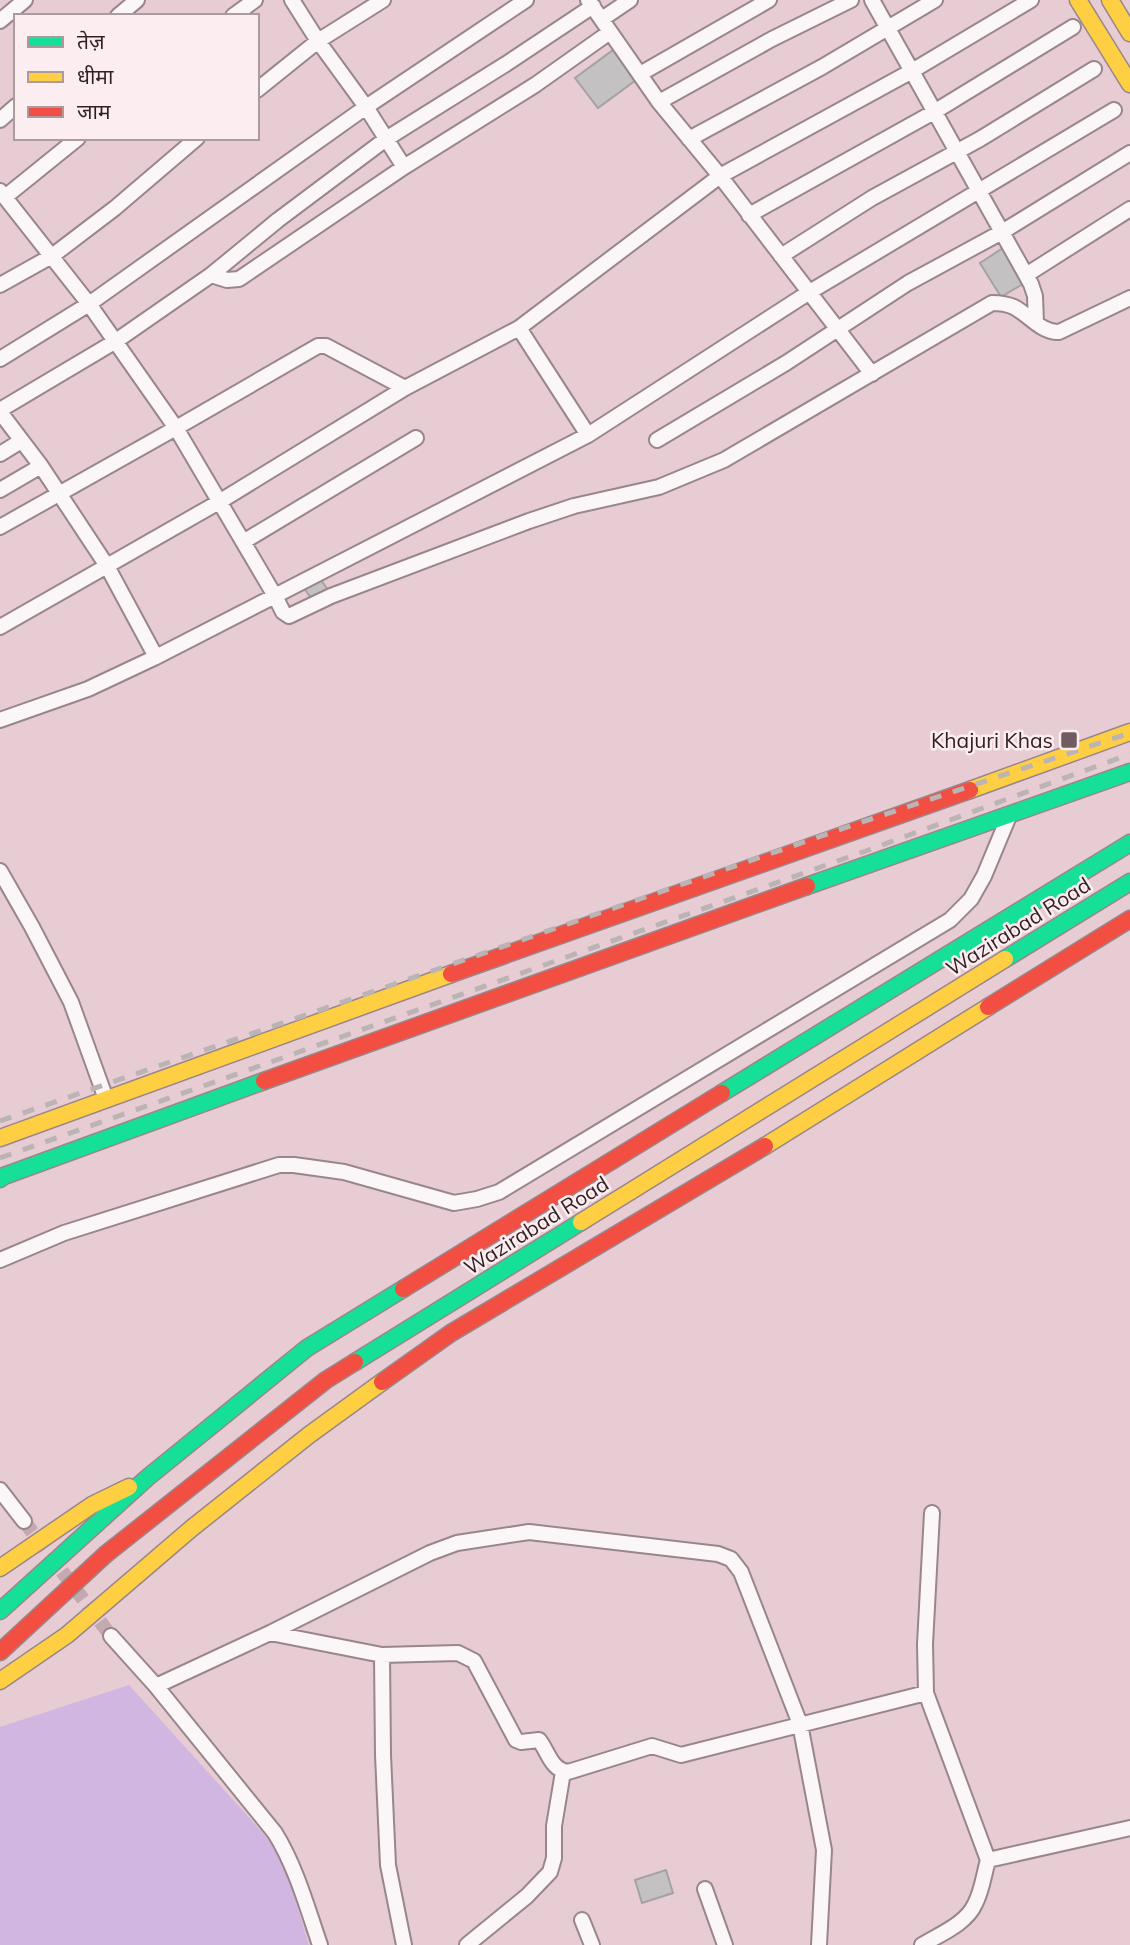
<svg xmlns="http://www.w3.org/2000/svg" width="1130" height="1945" viewBox="0 0 1130 1945" font-family="Mulish,'Noto Sans Devanagari',sans-serif">
	<style>
		.green { fill: #d0b6e0 }
		.building { fill: #c3c1c2; stroke: #a4a2a3; stroke-width: 2 }
		.lines { fill: none; stroke-linecap: round; stroke-linejoin: round }
		.street-tunnel { stroke: #c3a9b0; stroke-width: 14; stroke-dasharray: 14 7; stroke-linecap: butt }
		.street-casing { stroke: #99868b; stroke-width: 18 }
		.fast-casing { stroke: #99868b; stroke-width: 19 }
		.slow-casing { stroke: #99868b; stroke-width: 19 }
		.jam-casing { stroke: #99868b; stroke-width: 19 }
		.street { stroke: #fbf7f8; stroke-width: 14 }
		.fast { stroke: #16e098; stroke-width: 16 }
		.slow { stroke: #ffcf43; stroke-width: 16 }
		.jam { stroke: #f24e42; stroke-width: 16 }
		.rail { stroke: #bab4b5; stroke-width: 5; stroke-dasharray: 12 12; stroke-linecap: butt }
		.poi-dot { fill: #715c61; stroke: #fcedf1; stroke-width: 2.5 }
		.labels { text-anchor: middle; dominant-baseline: central; stroke-width: 5; stroke-linejoin: round; paint-order: stroke }
		.poi-label { font-size: 21px; fill: #311f24; stroke: #fcedf1; text-anchor: end }
		.street-label { font-size: 21px; fill: #311f24; stroke: #fcedf1 }
	</style>
	<rect width="100%" height="100%" fill="#e7ccd3"/>
	<path class="green" d="M129,1685L281,1853L309,1945H0V1727Z"/>
	<path class="building" d="M613,50L636,80L598,108L575,78Z
		M1006,246L1028,281L1001,297L980,263Z
		M319,577L328,590L313,601L304,588Z
		M666,1870L673,1893L642,1903L635,1880Z"/>
	<g class="lines">
		<path class="street-tunnel" d="M24,1521L111,1636"/>
		<g class="street-casing">
			<path id="street" d="M292,0L318,41L366,107L404,167
				M588,0L659,102L720,176L872,374
				M872,0L1031,284L1035,296L1036,323
				M118,16L137,0
				M233,16L255,0
				M602,19L630,0
				M0,21L25,0
				M640,74L769,0
				M257,90L318,41L383,0
				M659,102L772,39L851,0
				M0,120L16,106
				M689,139L822,67L935,0
				M0,191L89,304L176,428L275,596L283,612L289,616L331,596L529,521L574,506L659,487L724,460L992,303C1000,303 1007,304 1014,307C1029,315 1042,333 1059,332L1130,298
				M5,197L78,138
				M749,215L934,112L1073,27
				M781,256L872,198L980,139L1094,69
				M211,275L278,220L386,139L506,64L593,6
				M1026,275L1130,209
				M0,285L52,256L115,208L197,138
				M519,328L588,435
				M0,359L89,304L366,107L526,0
				M0,410L116,341L211,275L227,280L239,279L404,167L535,85L610,32
				M0,412L41,466L107,566L156,657
				M657,440L786,363L908,283L1002,232L1130,153
				M0,454L21,441
				M0,490L41,466
				M0,527L176,428L318,346H326L405,388
				M243,542L416,438
				M0,627L219,502L405,388L519,328L720,176L912,71L1031,0
				M0,720L88,689L156,657L588,435L808,293L1114,110
				M0,871L32,927L71,1002L106,1099
				M0,1260L64,1233L279,1165H294L344,1172L454,1203L477,1199L499,1192L950,920L971,899L984,876L1009,816
				M0,1490L24,1521
				M270,1633L382,1655L458,1653L474,1661L516,1740L521,1742L539,1740C548,1751 551,1770 568,1772L652,1746L681,1755L926,1693L988,1860
				M111,1636L156,1686L275,1833C296,1867 307,1907 320,1945
				M382,1655L383,1755L388,1865L404,1945
				M156,1686L270,1633L430,1553L457,1543L529,1532L718,1554L731,1559L741,1572L800,1724L824,1850L819,1945
				M926,1693L925,1644L932,1513
				M705,1889L725,1945
				M582,1920L592,1945
				M467,1945L527,1896L550,1872L554,1858V1826L563,1772
				M922,1945C940,1934 966,1924 975,1904C982,1891 984,1874 988,1860L1130,1828"/>
		</g>
		<g class="fast-casing">
			<path id="fast" d="M807,886L1130,772
				M1005,959L1130,882
				M722,1093L1130,843
				M0,1179L4,1176L264,1081
				M355,1362L581,1222
				M0,1611L147,1478L307,1348L403,1289"/>
		</g>
		<g class="slow-casing">
			<path id="slow" d="M1078,0L1130,84
				M1110,0L1130,33
				M970,790L1130,732
				M0,1138L451,974
				M765,1146L988,1007
				M581,1222L1005,959
				M0,1568L92,1505L129,1487
				M0,1681L67,1635L192,1528L309,1435L382,1382"/>
		</g>
		<g class="jam-casing">
			<path id="jam" d="M451,974L970,790
				M988,1007L1130,919
				M264,1081L807,886
				M403,1289L722,1093
				M382,1382L451,1333L765,1146
				M0,1652L106,1554L326,1380L355,1362"/>
		</g>
		<use href="#street" class="street"/>
		<use href="#fast" class="fast"/>
		<use href="#slow" class="slow"/>
		<use href="#jam" class="jam"/>
		<path class="rail" d="M0,1121L853,825L1130,733
			M0,1158L863,852L1130,754"/>
	</g>
	<rect class="poi-dot" x="1060" y="731" width="18" height="18" rx="3.5"/>
	<g class="labels">
		<g class="poi-label">
			<text x="1053" y="740">Khajuri Khas</text>
		</g>
		<g class="street-label">
			<text transform="translate(1018 926) rotate(-32)">Wazirabad Road</text>
			<text transform="translate(536 1225) rotate(-32)">Wazirabad Road</text>
		</g>
	</g>
	<rect x="14" y="14" width="245" height="126" fill="#fcedf1" stroke="#ab9b9f" stroke-width="2"/>
	<rect x="28" y="37" width="35" height="10" fill="#16e098" stroke="#ab9b9f" stroke-width="2"/>
	<text x="77" y="49" font-size="21" fill="#311f24">तेज़</text>
	<rect x="28" y="72" width="35" height="10" fill="#ffcf43" stroke="#ab9b9f" stroke-width="2"/>
	<text x="77" y="84" font-size="21" fill="#311f24">धीमा</text>
	<rect x="28" y="107" width="35" height="10" fill="#f24e42" stroke="#ab9b9f" stroke-width="2"/>
	<text x="77" y="119" font-size="21" fill="#311f24">जाम</text>
</svg>
